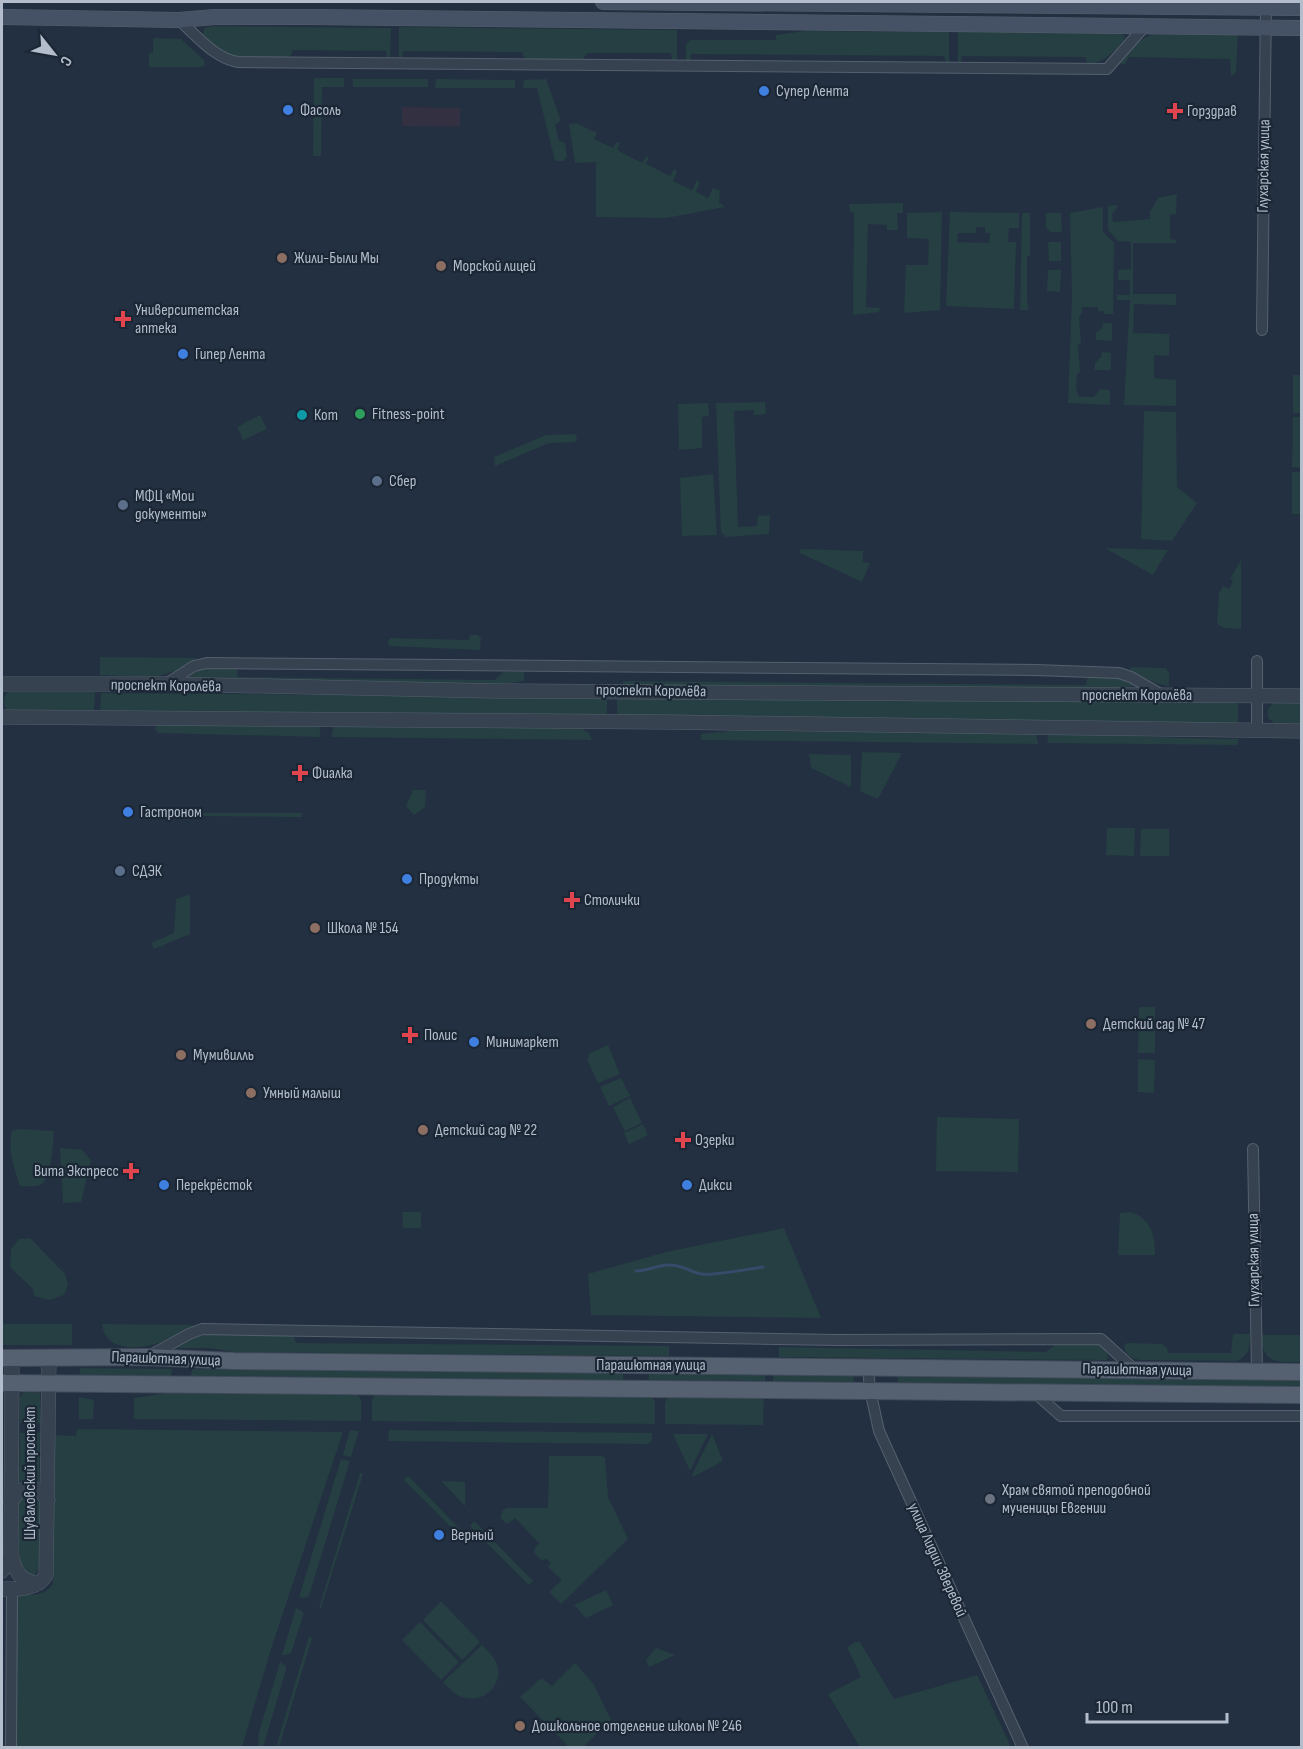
<svg xmlns="http://www.w3.org/2000/svg" width="1303" height="1749" viewBox="0 0 1303 1749" font-family="'Sofia Sans Condensed',sans-serif">
	<style>
		.medical { fill: #323041 }
		.green { fill: #253f42; fill-rule: evenodd }
		.lines { fill: none; stroke-linecap: round; stroke-linejoin: round }
		.stream { stroke: #354b69; stroke-width: 3 }
		.minor-casing { stroke: #55606e; stroke-width: 12 }
		.tertiary-casing { stroke: #55606e; stroke-width: 15 }
		.secondary-casing { stroke: #55606e; stroke-width: 16 }
		.primary-casing { stroke: #404b5a; stroke-width: 18 }
		.minor { stroke: #374251; stroke-width: 10 }
		.tertiary { stroke: #374251; stroke-width: 14 }
		.secondary { stroke: #455164; stroke-width: 15 }
		.primary { stroke: #556171; stroke-width: 16 }
		.shop-dot { fill: #3f7fe0; stroke: #1c2736; stroke-width: 2 }
		.health-dot { fill: #e0444e; stroke: #1c2736; stroke-width: 2 }
		.education-dot { fill: #8d6e63; stroke: #1c2736; stroke-width: 2 }
		.leisure-dot { fill: #2e9e5b; stroke: #1c2736; stroke-width: 2 }
		.culture-dot { fill: #0f9aa8; stroke: #1c2736; stroke-width: 2 }
		.service-dot { fill: #5c6f8a; stroke: #1c2736; stroke-width: 2 }
		.worship-dot { fill: #6b7280; stroke: #1c2736; stroke-width: 2 }
		.labels { text-anchor: middle; dominant-baseline: central; stroke-width: 4.5; stroke-linejoin: round; paint-order: stroke }
		.poi-label { font-size: 16px; fill: #b3bdcb; stroke: #1c2736; text-anchor: start }
		.street-label { font-size: 16px; fill: #b3bdcb; stroke: #1c2736 }
	</style>
	<rect width="100%" height="100%" fill="#233041"/>
	<path class="medical" d="M402,107L460,108V127L402,126Z"/>
	<path class="green" d="M213,26L391,28L390,59L387,57L386,51L293,50L290,57H237L228,55L220,50L203,34L204,28Z
		M399,27L677,30V61L672,60L671,53H587L582,61L525,59L522,52L403,51L402,57L399,58Z
		M804,31L949,32V63L946,62L944,56L691,54L690,60L686,61V44L691,40H776V35Z
		M958,32L1122,33L1125,38C1117,50 1102,65 1087,63L1085,57L962,56L961,62L958,63Z
		M1156,34L1238,35L1236,72L1231,76L1230,59L1129,57L1124,65L1120,63V61C1131,49 1139,37 1156,34Z
		M153,38L181,39L204,60L205,65L201,67H149V53H153Z
		M314,78H344V87H322L321,156H313Z
		M353,79H428V87H353Z
		M436,79L515,80V88H435Z
		M546,79L560,118V121L555,125L559,141L565,143L567,156L563,161H555L537,88H523L524,80Z
		M576,123L597,133L594,139L613,148L616,142L620,143L617,150L642,163L646,156L649,157L646,164L670,176L674,169L677,171L673,181L692,190L697,180L700,182L696,192L708,198L713,188L720,191L719,202L725,207L666,218L596,217V162L575,163L569,124Z
		M1177,194L1176,214L1170,215V239L1176,240V243H1133V294H1176V305L1134,304L1133,333L1169,334V356L1154,355V378L1176,380V406L1124,405L1130,300H1117V295H1130V280H1118V270L1131,269V242L1118,241L1108,230V206L1119,205L1112,214L1113,222L1150,219V212L1158,198Z
		M903,203V213H897L898,230H887V225L868,224L866,307L880,308L879,312L853,315L854,213L850,211L849,204Z
		M1103,207V232L1114,243L1113,314H1104V311H1098V307H1082V313L1079,317L1081,343L1078,345L1080,372L1077,374L1076,388L1079,397H1094L1100,389L1110,390V405L1068,403L1072,297L1070,213Z
		M942,212L940,310L904,313L906,265H928L929,239L907,238V213Z
		M950,212L1019,213V228H1009L1008,242H1016L1014,309L946,306ZM976,227H985V233H990L989,243L957,242L958,233H976Z
		M1022,213H1030V256H1027V303L1028,304V310H1020Z
		M1046,213H1061L1062,232H1050L1046,227Z
		M1048,242H1061V261H1049Z
		M1048,270H1061L1060,292L1047,291Z
		M1103,323H1112V341L1096,340V333L1102,328Z
		M1102,352L1111,353V370H1095V363L1101,357Z
		M1293,375H1301V413H1293Z
		M765,402L766,414L754,415V410L734,411L738,527L757,526L758,516L770,515L769,534L726,537L721,532L716,403Z
		M708,403L709,416L702,417V448L679,450L678,404Z
		M1144,411L1176,412L1177,487L1197,503L1172,541L1141,539Z
		M260,415L267,429L243,440L237,427Z
		M1293,417H1301V468L1292,467Z
		M575,434L577,438L575,442L549,443L495,466L494,457L546,435Z
		M1292,472H1301V514H1292Z
		M713,474L717,535L682,536L680,478Z
		M1105,548L1168,550L1153,575Z
		M800,549L863,551V562L870,563L862,582L800,553Z
		M1241,560V629L1224,628L1217,624L1219,593L1223,586L1229,589L1233,581L1230,579Z
		M470,635H478L481,638L480,650L389,646L388,642L390,638L469,640Z
		M100,657L195,658V660L175,671L156,677L100,675Z
		M1131,667L1166,668L1169,673V686L1155,683L1130,670Z
		M207,669H237L238,677L495,680L503,672H524V681L495,685L188,677L198,671Z
		M1092,677C1107,677 1123,676 1134,686L1098,691L623,686V681L1086,685L1087,679Z
		M8,692H95L94,712L9,711C2,706 3,697 8,692Z
		M101,693L607,697V717L100,712Z
		M617,698L1238,703V723L617,717Z
		M1301,702V723H1274L1268,718V709L1273,703Z
		M182,724L319,726L321,737L158,733L155,729L157,726Z
		M334,726L580,728L588,732L592,740L331,737Z
		M731,731L1036,733L1038,744L701,740V734Z
		M1049,733C1112,734 1175,739 1238,739V745L1047,743Z
		M862,752L902,753L878,799L860,791Z
		M809,754L851,755V787L811,768Z
		M413,790H426L425,807L414,815L406,806Z
		M193,813H302V817L193,816Z
		M1107,828H1135L1134,856L1106,855Z
		M1141,829H1169V856H1140Z
		M190,894V934L154,949L151,943L174,933L176,899Z
		M1139,1007H1155V1053H1138Z
		M608,1045L620,1074L598,1083L587,1059L589,1057L588,1054Z
		M1138,1059L1155,1060L1154,1093L1138,1092Z
		M621,1078L630,1096L609,1106L600,1087Z
		M630,1098L642,1123L625,1131L613,1107Z
		M937,1117L1019,1119L1018,1172L936,1171Z
		M643,1124L648,1135L629,1144L624,1133Z
		M19,1129L54,1131C53,1142 52,1180 40,1185C35,1187 26,1186 20,1186C14,1167 7,1151 12,1131Z
		M60,1148L82,1150L91,1160L81,1202L63,1203Z
		M402,1212H421V1228H403Z
		M1130,1212C1151,1218 1155,1235 1155,1255H1118L1120,1213Z
		M784,1228L821,1318L591,1315L588,1274L666,1252Z
		M30,1238L65,1274L68,1284L64,1295L50,1300L34,1296L33,1289L10,1267L11,1249L19,1239Z
		M2,1324H72V1345H2Z
		M102,1324L193,1325L194,1326C180,1331 168,1340 155,1344C135,1350 105,1350 102,1324Z
		M1233,1334H1250C1250,1347 1249,1355 1237,1361L1140,1360C1132,1359 1125,1354 1124,1346L1127,1343L1162,1344L1167,1348L1168,1353H1231Z
		M206,1335H289L294,1337L296,1343L669,1346V1356L234,1352L210,1348H174V1346L196,1337Z
		M1261,1335H1301V1362C1276,1362 1263,1364 1261,1335Z
		M1056,1344H1097C1102,1347 1108,1351 1108,1358L1106,1360L779,1357V1347L1046,1352Z
		M80,1368L172,1369L171,1376L80,1375Z
		M192,1369L623,1373V1380L191,1376Z
		M649,1373L765,1374V1381L649,1380Z
		M773,1374L853,1375L854,1382L773,1381Z
		M898,1375L1301,1379L1302,1387L898,1383Z
		M24,1392L40,1393L41,1423H20V1397Z
		M168,1393L358,1394L361,1400V1421L134,1419V1398Z
		M375,1394L652,1397L655,1402V1424L372,1421V1400Z
		M79,1397L94,1400L93,1419H79Z
		M668,1397L764,1398L763,1425L665,1424V1403Z
		M77,1429L343,1432L272,1646L242,1747L15,1748L17,1595C31,1595 44,1597 53,1584L55,1435L76,1436Z
		M350,1430L359,1431L351,1457L343,1455Z
		M389,1430L652,1433V1440L648,1444L388,1441Z
		M20,1433H40L39,1484L22,1483L19,1481Z
		M673,1434H708L690,1471Z
		M712,1434L723,1461L693,1477L692,1475Z
		M549,1456H602L605,1458L608,1497L628,1539L561,1604L549,1592L562,1580L548,1567L551,1563L546,1558L542,1561L535,1554L534,1550L539,1543L515,1518L509,1523H506L500,1518L503,1510L507,1508H548Z
		M341,1459L350,1461L309,1596L304,1598L299,1597Z
		M360,1473L363,1474L321,1608H319Z
		M408,1476L460,1529L456,1532L404,1480Z
		M441,1481L465,1482V1506Z
		M29,1493L38,1498L40,1502L39,1568L34,1577L19,1568V1500L21,1497Z
		M474,1521L533,1581L529,1585L470,1526Z
		M606,1590L613,1605L586,1618L574,1605Z
		M441,1601L480,1642L462,1660L423,1620Z
		M296,1608L303,1612V1616L292,1650L290,1654L282,1655Z
		M420,1622L459,1662L441,1680L402,1640Z
		M309,1637L312,1638L279,1747H276Z
		M856,1642H860L894,1699L977,1675L1011,1747H860L828,1694L861,1677L847,1647Z
		M482,1645C488,1651 496,1658 498,1668C501,1686 484,1702 466,1698C456,1696 450,1689 443,1682Z
		M656,1648L675,1655L649,1667L646,1660Z
		M280,1662L286,1666V1670L263,1747H259L258,1736Z
		M575,1663L593,1683L611,1720L583,1747H569L520,1697L539,1680L543,1679L552,1686Z"/>
	<g class="lines">
		<path class="stream" d="M636,1271C648,1271 657,1265 669,1265C685,1265 689,1272 701,1274C711,1276 750,1269 763,1267"/>
		<g class="minor-casing">
			<path id="minor" d="M179,20C197,36 214,58 238,62L1107,69L1145,26
				M1262,330L1266,2
				M1257,661V731
				M166,684L194,666L207,663L1035,670L1119,673L1131,677L1162,695
				M1253,1149L1257,1371
				M149,1356L189,1334L202,1329L838,1340L1101,1339L1135,1370
				M868,1367L870,1390L879,1431L1023,1748
				M1035,1393L1061,1416H1302
				M11,1748L12,1589"/>
		</g>
		<g class="tertiary-casing">
			<path id="tertiary" d="M2,684H166L496,691L1302,696
				M2,717L666,722L1302,731
				M12,1358L11,1555C17,1573 17,1578 37,1584
				M11,1502L19,1491L30,1487L40,1491L48,1500
				M2,1571L11,1555
				M2,1589C17,1589 38,1590 46,1575L49,1357"/>
		</g>
		<g class="secondary-casing">
			<path id="secondary" d="M603,2L1302,8
				M2,17L179,20L215,17H307L1302,28"/>
		</g>
		<g class="primary-casing">
			<path id="primary" d="M2,1358L146,1357L234,1361L1302,1372
				M2,1383L1302,1395"/>
		</g>
		<use href="#minor" class="minor"/>
		<use href="#tertiary" class="tertiary"/>
		<use href="#secondary" class="secondary"/>
		<use href="#primary" class="primary"/>
	</g>
	<g class="shop-dot">
		<circle cx="764" cy="91" r="6"/>
		<circle cx="288" cy="110" r="6"/>
		<circle cx="183" cy="354" r="6"/>
		<circle cx="128" cy="812" r="6"/>
		<circle cx="407" cy="879" r="6"/>
		<circle cx="474" cy="1042" r="6"/>
		<circle cx="164" cy="1185" r="6"/>
		<circle cx="687" cy="1185" r="6"/>
		<circle cx="439" cy="1535" r="6"/>
	</g>
	<g class="health-dot">
		<path d="M1172 102h6v6h6v6h-6v6h-6v-6h-6v-6h6z"/>
		<path d="M120 310h6v6h6v6h-6v6h-6v-6h-6v-6h6z"/>
		<path d="M297 764h6v6h6v6h-6v6h-6v-6h-6v-6h6z"/>
		<path d="M569 891h6v6h6v6h-6v6h-6v-6h-6v-6h6z"/>
		<path d="M407 1026h6v6h6v6h-6v6h-6v-6h-6v-6h6z"/>
		<path d="M680 1131h6v6h6v6h-6v6h-6v-6h-6v-6h6z"/>
		<path d="M128 1162h6v6h6v6h-6v6h-6v-6h-6v-6h6z"/>
	</g>
	<g class="education-dot">
		<circle cx="282" cy="258" r="6"/>
		<circle cx="441" cy="266" r="6"/>
		<circle cx="315" cy="928" r="6"/>
		<circle cx="1091" cy="1024" r="6"/>
		<circle cx="181" cy="1055" r="6"/>
		<circle cx="251" cy="1093" r="6"/>
		<circle cx="423" cy="1130" r="6"/>
		<circle cx="520" cy="1726" r="6"/>
	</g>
	<circle class="leisure-dot" cx="360" cy="414" r="6"/>
	<circle class="culture-dot" cx="302" cy="415" r="6"/>
	<g class="service-dot">
		<circle cx="377" cy="481" r="6"/>
		<circle cx="123" cy="505" r="6"/>
		<circle cx="120" cy="871" r="6"/>
	</g>
	<circle class="worship-dot" cx="990" cy="1499" r="6"/>
	<g class="labels">
		<g class="poi-label">
			<text x="776" y="91">Супер Лента</text>
			<text x="300" y="110">Фасоль</text>
			<text x="1187" y="111">Горздрав</text>
			<text x="294" y="258">Жили-Были Мы</text>
			<text x="453" y="266">Морской лицей</text>
			<text x="135" y="310">Университетская<tspan x="135" dy="18">аптека</tspan></text>
			<text x="195" y="354">Гипер Лента</text>
			<text x="372" y="414">Fitness-point</text>
			<text x="314" y="415">Кот</text>
			<text x="389" y="481">Сбер</text>
			<text x="135" y="496">МФЦ «Мои<tspan x="135" dy="18">документы»</tspan></text>
			<text x="312" y="773">Фиалка</text>
			<text x="140" y="812">Гастроном</text>
			<text x="132" y="871">СДЭК</text>
			<text x="419" y="879">Продукты</text>
			<text x="584" y="900">Столички</text>
			<text x="327" y="928">Школа № 154</text>
			<text x="1103" y="1024">Детский сад № 47</text>
			<text x="424" y="1035">Полис</text>
			<text x="486" y="1042">Минимаркет</text>
			<text x="193" y="1055">Мумивилль</text>
			<text x="263" y="1093">Умный малыш</text>
			<text x="435" y="1130">Детский сад № 22</text>
			<text x="695" y="1140">Озерки</text>
			<text x="119" y="1171" text-anchor="end">Вита Экспресс</text>
			<text x="176" y="1185">Перекрёсток</text>
			<text x="699" y="1185">Дикси</text>
			<text x="1002" y="1490">Храм святой преподобной<tspan x="1002" dy="18">мученицы Евгении</tspan></text>
			<text x="451" y="1535">Верный</text>
			<text x="532" y="1726">Дошкольное отделение школы № 246</text>
		</g>
		<g class="street-label">
			<text transform="translate(1264 166) rotate(-89)">Глухарская улица</text>
			<text transform="translate(166 686) rotate(1)">проспект Королёва</text>
			<text transform="translate(651 691) rotate(1)">проспект Королёва</text>
			<text x="1137" y="695">проспект Королёва</text>
			<text transform="translate(1254 1260) rotate(-91)">Глухарская улица</text>
			<text transform="translate(166 1359) rotate(2)">Парашютная улица</text>
			<text x="651" y="1365">Парашютная улица</text>
			<text transform="translate(1137 1370) rotate(1)">Парашютная улица</text>
			<text transform="translate(30 1473) rotate(-90)">Шуваловский проспект</text>
			<text transform="translate(937 1560) rotate(66)">улица Лидии Зверевой</text>
		</g>
	</g>
	<rect width="1303" height="1749" fill="none" stroke="#b3bdcb" stroke-width="6"/>
	<g transform="translate(54 54) rotate(121)" stroke="#1c2736" stroke-width="4.5" paint-order="stroke">
	<path d="M0-4.5L10 22L0 15L-10 22Z" fill="#b3bdcb"/>
	<text y="-9" font-size="16" font-weight="bold" text-anchor="middle" fill="#b3bdcb">С</text>
	</g>
	<path d="M1087 1713v9h140v-9" fill="none" stroke="#b3bdcb" stroke-width="3"/>
	<text x="1096" y="1713" font-size="18" fill="#b3bdcb" stroke="#1c2736" stroke-width="4.5" paint-order="stroke">100 m</text>
</svg>
